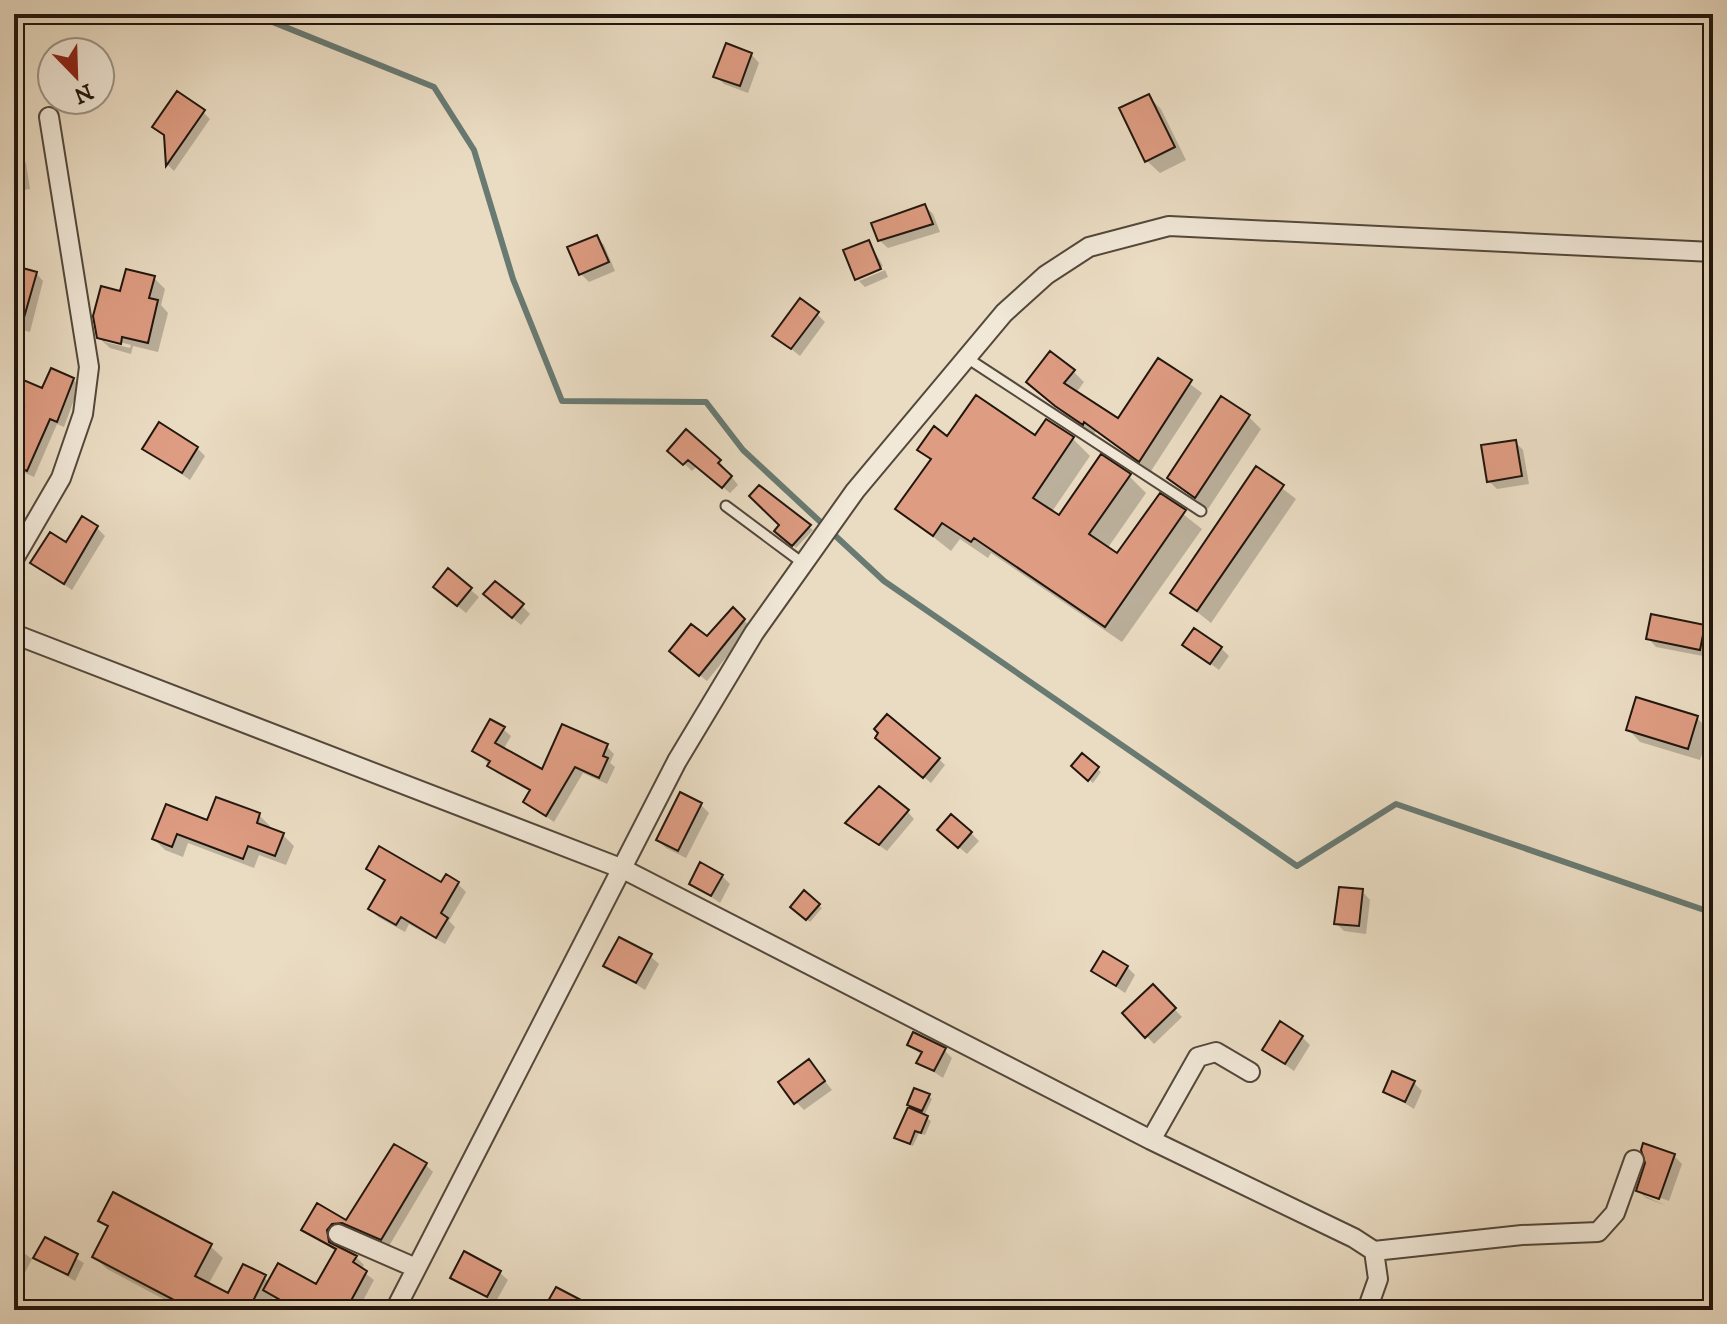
<svg xmlns="http://www.w3.org/2000/svg" width="1727" height="1324" viewBox="0 0 1727 1324" font-family="'IM FELL DW Pica',serif">
	<style>
		.shadow { fill: #0003; fill-rule: evenodd }
		.lines { fill: none; stroke-linecap: round; stroke-linejoin: round }
		.stream { stroke: #687a72; stroke-width: 6 }
		.building { fill: #de9c82; stroke: #21160e; stroke-width: 2 }
		.service-casing { stroke: #53483b; stroke-width: 13 }
		.minor-casing { stroke: #53483b; stroke-width: 22 }
		.service { stroke: #f1e8d8; stroke-width: 9 }
		.minor { stroke: #f1e8d8; stroke-width: 18 }
	</style>
	<rect width="100%" height="100%" fill="#eadcc3"/>
	<filter id="stains"><feTurbulence type="fractalNoise" baseFrequency=".0025" numOctaves="4"/><feColorMatrix values="0 0 0 0 .2 0 0 0 0 .09 0 0 0 0 .02 0 0 0 .5 -.17"/></filter>
	<radialGradient id="worn" r=".72"><stop offset=".6" stop-color="#630" stop-opacity="0"/><stop offset="1" stop-color="#630" stop-opacity=".3"/></radialGradient>
	<path class="shadow" d="M751,54L759,63L748,93L724,84L716,76Z
		M1148,96L1161,109L1186,160L1160,173L1147,161Z
		M203,112L210,119L174,171L168,165L166,136L154,127Z
		M17,155L26,163L30,189L14,191V156Z
		M925,206L933,214L940,232L888,248L879,240Z
		M596,237L604,245L615,271L589,282L581,274Z
		M869,242L883,266L858,280L857,279Z
		M885,270L888,277L865,287L859,281Z
		M36,273L43,281L30,332L14,328V295Z
		M154,278L165,289L161,305L168,313L158,352L133,346L131,354L110,348L98,337L122,293ZM105,338L131,345L130,348L105,342Z
		M817,314L825,322L800,356L775,336Z
		M14,353L24,383L43,391L73,379L79,386L64,427L57,424L34,477L14,468Z
		M1159,361L1202,393L1151,471L1096,431L1094,434L1068,417L1039,392L1073,371L1084,382L1076,393L1119,421Z
		M1249,417L1261,429L1208,509L1170,479Z
		M948,438L1073,439L1090,456L1051,513L1059,518L1129,476L1146,493L1107,549L1118,556L1160,496L1202,529L1122,642L991,553L988,558L960,539L951,551L898,509L932,461L920,450Z
		M1713,440V455L1707,449Z
		M1515,442L1523,450L1529,484L1497,489L1489,481Z
		M197,448L205,456L190,480L145,449Z
		M670,450L719,461L738,485L730,493L697,466L692,471Z
		M1257,469L1296,499L1211,623L1172,592Z
		M760,488L813,530L796,548L777,531L782,525Z
		M97,528L105,536L72,590L33,563Z
		M448,571L479,597L466,613L443,594Z
		M494,602L522,606L530,614L521,625Z
		M733,610L751,627L707,681L678,658L707,639Z
		M1704,626L1713,635L1708,657L1656,647L1648,638Z
		M1185,645L1221,648L1229,656L1219,670Z
		M1697,718L1710,731L1700,760L1640,742L1628,729Z
		M503,729L511,736L503,750L543,772L606,746L614,754L610,763L615,767L607,784L583,773L554,822L525,802L531,792L497,773L475,750Z
		M884,744L939,759L945,765L931,783Z
		M1082,756L1101,772L1093,783L1074,766Z
		M701,805L709,813L686,858L666,848L658,840Z
		M907,811L914,819L887,851L847,823Z
		M259,815L270,826L269,829L283,835L294,846L286,865L259,855L254,868L188,843L183,857L165,850L154,839L208,822Z
		M971,833L979,841L967,854L948,838Z
		M368,869L442,885L446,877L458,884L466,892L449,921L455,927L445,944L409,924L405,932L378,917L370,909L386,883Z
		M722,876L730,884L720,903L691,883Z
		M1362,891L1370,900L1366,934L1344,931L1336,923Z
		M804,893L822,908L810,922L792,907Z
		M650,956L659,964L645,990L606,965Z
		M1127,967L1135,975L1125,993L1093,971Z
		M1153,987L1182,1017L1154,1044L1125,1013Z
		M1302,1037L1310,1045L1294,1071L1264,1050Z
		M909,1045L944,1050L952,1058L943,1078L919,1062L922,1055Z
		M809,1061L832,1090L804,1110L796,1102Z
		M1414,1083L1422,1091L1414,1109L1385,1091Z
		M929,1096L932,1099L924,1116L931,1121L925,1135L919,1133L913,1146L900,1141L897,1137L919,1114L910,1104Z
		M1674,1156L1682,1164L1669,1201L1645,1192V1196L1667,1206L1646,1198L1638,1190Z
		M425,1164L433,1172L389,1246L351,1230L335,1237L336,1247L356,1257L364,1265L361,1270L374,1280L358,1310H295L273,1298L267,1310H184L107,1269L94,1257L109,1229L100,1220L210,1246L223,1258L208,1285L229,1296L244,1266L270,1282L316,1286L337,1252L304,1229L317,1206L347,1223Z
		M45,1240L84,1263L75,1281L36,1258Z
		M14,1246L32,1259L18,1286L14,1284Z
		M499,1272L508,1280L495,1303L452,1277Z"/>
	<g class="lines">
		<path class="stream" d="M253,14L434,87L474,150L513,279L562,401L706,402L743,450L884,581L1297,866L1396,804L1713,913"/>
	</g>
	<path class="building" d="M726,43L752,53L740,86L713,77Z
		M177,91L205,110L166,166L164,135L152,127Z
		M1149,94L1175,147L1145,162L1119,108Z
		M925,204L933,224L878,241L871,223Z
		M597,235L609,262L579,275L567,247Z
		M869,240L881,269L855,280L843,250Z
		M19,267L37,272L19,335H14V287Z
		M126,269L155,276L149,298L158,300L148,343L122,337L121,344L97,338L93,316L101,286L120,291Z
		M800,298L819,312L791,349L772,336Z
		M1050,351L1075,370L1064,383L1118,418L1158,358L1192,380L1139,462L1084,422L1083,425L1055,406L1026,382Z
		M51,368L74,378L57,422L50,419L27,471L14,466V430L24,407L14,403V376L42,388Z
		M976,395L1035,435L1046,419L1074,437L1033,498L1059,515L1101,454L1131,474L1089,534L1117,553L1160,493L1186,510L1105,627L974,538L971,542L942,523L933,536L895,509L931,459L917,450L934,426L947,436Z
		M1221,396L1250,415L1195,498L1167,478Z
		M159,422L198,447L182,473L142,449Z
		M686,429L721,460L718,463L732,476L722,488L688,460L683,465L667,451Z
		M1516,440L1522,476L1487,482L1481,445Z
		M1256,466L1284,485L1197,611L1170,593Z
		M759,485L811,525L792,546L774,531L779,525L749,496Z
		M82,516L98,526L64,584L30,563L50,532L66,542Z
		M448,568L472,588L457,606L433,587Z
		M495,581L524,604L512,618L483,594Z
		M733,607L745,619L699,676L669,651L691,624L707,636Z
		M1651,614L1705,625L1700,650L1646,639Z
		M1194,628L1222,647L1210,664L1182,645Z
		M1636,697L1698,716L1688,749L1626,730Z
		M887,714L940,758L923,778L875,738L878,733L874,729Z
		M490,719L505,727L495,743L542,769L562,724L608,744L603,756L608,758L599,778L575,767L546,816L523,802L530,790L487,766L490,761L472,751Z
		M1082,753L1099,767L1088,781L1071,766Z
		M879,786L909,810L879,845L845,823Z
		M680,792L702,803L678,851L656,840Z
		M216,797L260,813L257,823L284,833L275,856L248,846L243,859L177,834L172,847L152,839L166,804L207,820Z
		M951,814L972,832L958,848L937,830Z
		M379,846L441,882L446,874L459,882L441,913L448,918L436,938L401,917L396,925L368,909L385,880L366,869Z
		M700,862L723,875L711,896L689,884Z
		M1339,887L1363,889L1359,926L1334,924Z
		M804,890L820,904L806,920L790,907Z
		M619,937L652,954L636,983L603,966Z
		M1103,951L1128,966L1116,986L1091,971Z
		M1153,984L1176,1008L1145,1038L1122,1013Z
		M1280,1021L1303,1036L1285,1064L1262,1050Z
		M913,1032L946,1048L934,1071L916,1063L922,1052L907,1045Z
		M809,1059L825,1081L794,1104L778,1082Z
		M1392,1071L1415,1081L1405,1102L1383,1092Z
		M914,1088L930,1094L922,1111L907,1105Z
		M908,1107L928,1116L921,1133L915,1131L910,1144L894,1138Z
		M1643,1143L1675,1154L1659,1199L1636,1191L1645,1163L1641,1150Z
		M394,1144L427,1163L381,1240L342,1223L332,1224L327,1230L329,1242L357,1256L353,1262L367,1271L346,1310H317L303,1302L298,1310L263,1290L278,1263L316,1284L336,1249L301,1230L317,1203L346,1220Z
		M113,1192L212,1244L195,1276L228,1293L243,1264L266,1275L251,1305L260,1310H193L92,1257L108,1226L98,1221Z
		M45,1237L78,1254L68,1275L33,1258Z
		M464,1251L501,1271L487,1297L450,1278Z
		M556,1287L600,1310H543Z"/>
	<g class="lines">
		<g class="service-casing">
			<path id="service" d="M967,358L1201,511
				M726,506L804,564"/>
		</g>
		<g class="minor-casing">
			<path id="minor" d="M14,559L61,478L83,414L89,367L49,117
				M14,634L623,869L1151,1140L1354,1238L1374,1251L1378,1279L1367,1310
				M1151,1140L1198,1057L1216,1052L1250,1072
				M338,1234L416,1268
				M1374,1251L1522,1235L1598,1232L1615,1213L1634,1160
				M395,1310L677,761L754,633L855,491L1004,313L1046,275L1089,247L1169,226L1713,252"/>
		</g>
		<use href="#service" class="service"/>
		<use href="#minor" class="minor"/>
	</g>
	<rect width="1727" height="1324" fill="none" stroke="#eadcc3" stroke-width="48"/>
	<rect x="16" y="16" width="1695" height="1292" fill="none" stroke="#21160e" stroke-width="4"/>
	<rect x="24" y="24" width="1679" height="1276" fill="none" stroke="#21160e" stroke-width="2"/>
	<g transform="translate(76 76) rotate(157)"><circle r="38" fill="#f1e8d8" stroke="#9e9487" stroke-width="2"/>
	<path d="M0-6L14 30L0 20L-14 30Z" fill="#8f2418"/>
	<text y="-12" font-size="22" font-weight="bold" text-anchor="middle" fill="#21160e">N</text>
	</g>
	<rect width="100%" height="100%" filter="url(#stains)"/>
	<rect width="100%" height="100%" fill="url(#worn)"/>
</svg>
